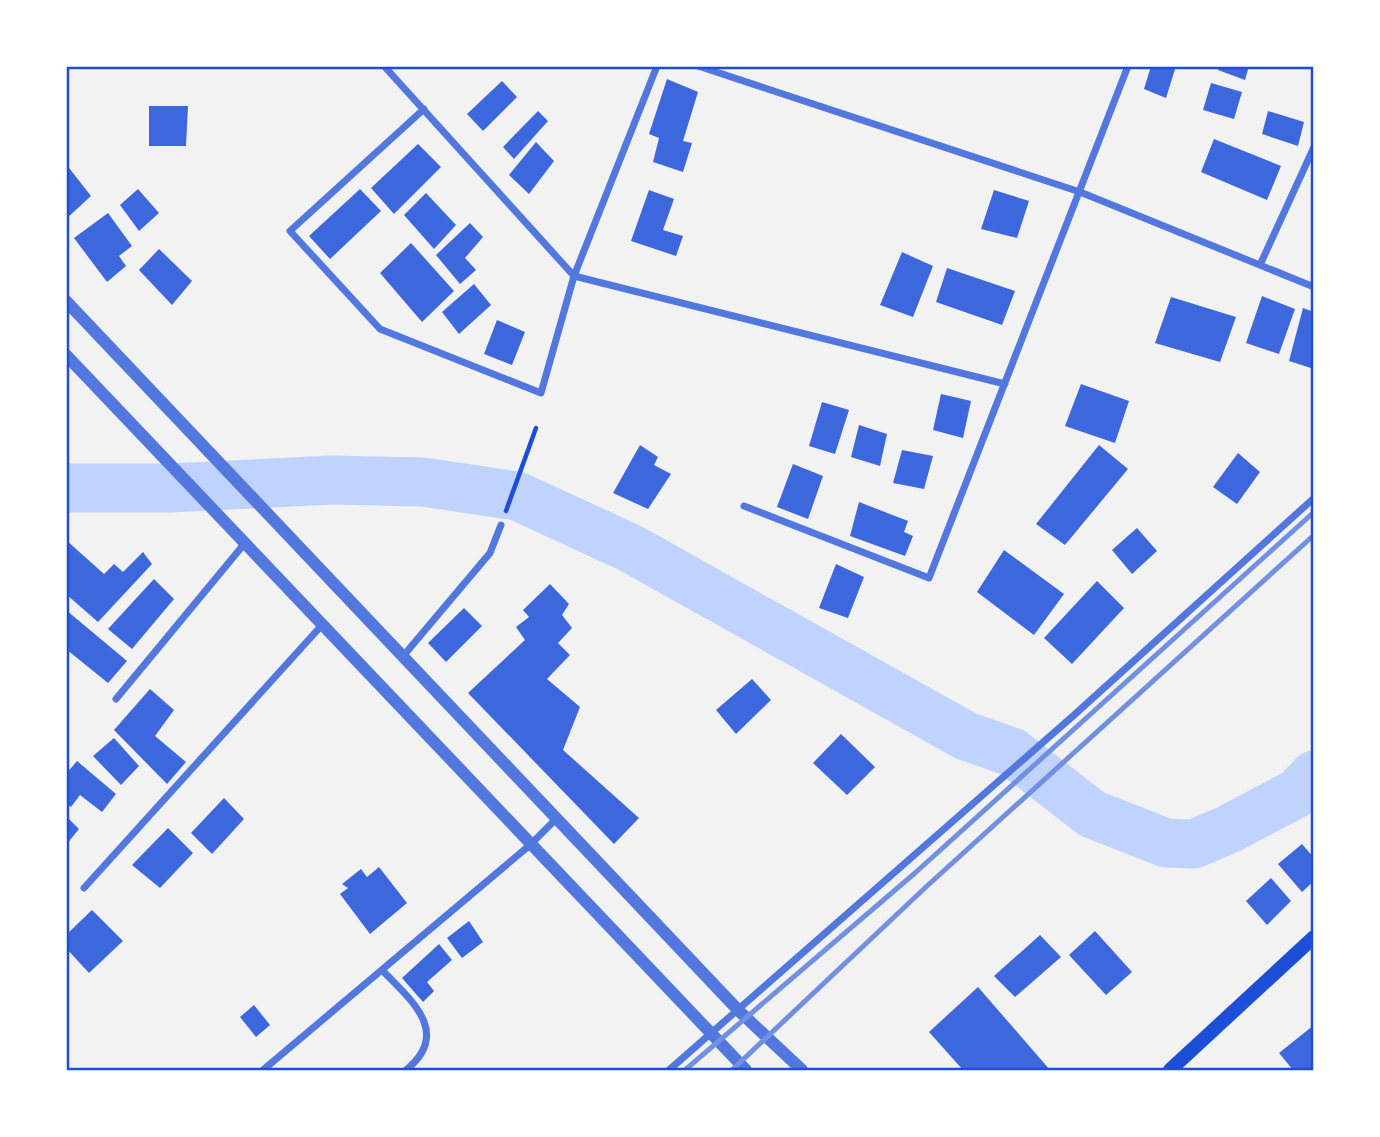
<svg xmlns="http://www.w3.org/2000/svg" width="1380" height="1137" viewBox="0 0 1380 1137" font-family="'DM Sans',sans-serif">
	<style>
		.water { fill: #bfd3fe }
		.lines { fill: none; stroke-linecap: round; stroke-linejoin: round }
		.river { stroke: #bfd3fe; stroke-width: 49 }
		.building { fill: #3d67dc }
		.path { stroke: #1d4ed8; stroke-width: 4.5 }
		.minor { stroke: #5277de; stroke-width: 7 }
		.tertiary { stroke: #5277de; stroke-width: 12 }
		.secondary { stroke: #1d4ed8; stroke-width: 14 }
		.rail { stroke: #7290e2; stroke-width: 5 }
		.neatline { fill: none; stroke: #1d4ed8; stroke-width: 2.5 }
	</style>
	<rect width="100%" height="100%" fill="#f2f2f2"/>
	<path class="water" d="M66,474H80L89,500L67,501Z"/>
	<g class="lines">
		<path class="river" d="M66,488H170L332,480L423,482L517,496L630,548L966,736L1012,752L1092,814L1166,843L1194,844L1229,829L1297,793L1314,775"/>
	</g>
	<path class="building" d="M1151,66H1176L1166,98L1144,89Z
		M1219,66H1249L1245,80L1218,70Z
		M667,79L698,92L683,141L692,143L683,172L653,162L659,138L649,134Z
		M502,81L517,97L483,131L467,114Z
		M1211,83L1242,92L1234,119L1203,110Z
		M149,106H188L186,146H149Z
		M538,111L548,121L514,159L503,147Z
		M1268,111L1304,122L1298,146L1262,134Z
		M1214,139L1281,166L1267,200L1201,172Z
		M536,142L554,161L529,194L509,175Z
		M418,144L441,167L394,214L371,188Z
		M66,164L91,196L66,219Z
		M138,189L159,213L139,231L120,205Z
		M360,189L381,211L330,259L309,236Z
		M649,190L674,199L663,230L683,236L676,256L631,241Z
		M994,190L1029,201L1017,238L981,229Z
		M426,193L456,225L434,249L404,215Z
		M108,213L132,246L119,256L126,266L107,282L74,238Z
		M470,223L483,237L465,258L476,270L460,284L436,255Z
		M411,243L454,291L422,322L380,273Z
		M159,249L192,281L172,305L139,270Z
		M902,252L933,266L913,317L880,305Z
		M947,268L1015,291L1002,325L936,302Z
		M474,284L491,305L459,334L442,312Z
		M1262,296L1295,309L1279,354L1246,343Z
		M1171,297L1236,317L1220,362L1155,343Z
		M1303,308L1314,312V369L1289,361Z
		M497,320L525,332L512,365L484,354Z
		M1081,384L1129,401L1115,443L1065,426Z
		M941,394L971,401L963,438L933,430Z
		M822,402L849,410L835,454L809,446Z
		M859,425L887,434L880,466L851,457Z
		M640,445L658,457L654,465L671,474L648,509L613,493Z
		M1099,445L1128,469L1065,545L1036,524Z
		M902,450L933,456L924,489L893,483Z
		M1238,453L1260,472L1237,504L1213,487Z
		M793,464L823,476L808,519L777,507Z
		M859,502L908,521L904,532L913,536L905,556L850,536Z
		M1137,528L1157,551L1132,574L1112,550Z
		M66,540L104,574L114,564L123,572L143,552L152,564L98,622L66,594Z
		M1004,550L1064,594L1034,635L977,592Z
		M836,564L864,577L848,618L819,608Z
		M154,579L174,599L132,649L108,629Z
		M1097,581L1124,608L1072,664L1044,638Z
		M550,584L569,604L562,615L572,628L558,643L570,655L547,679L580,707L563,750L639,818L614,844L468,693L525,640L516,627L529,617L523,610Z
		M464,608L482,626L446,662L428,643Z
		M66,610L127,661L108,683L66,649Z
		M752,679L771,700L736,734L716,710Z
		M150,689L174,710L155,736L186,762L167,784L114,730Z
		M841,734L875,767L847,795L813,763Z
		M114,738L139,766L121,785L93,756Z
		M77,761L116,794L102,812L80,795L71,807L66,803V774Z
		M224,798L244,819L212,854L191,833Z
		M66,816L79,829L66,845Z
		M168,828L193,853L160,888L132,865Z
		M1302,844L1314,858V881L1302,892L1278,864Z
		M379,867L407,903L370,934L340,894L348,888L342,884L361,869L367,877Z
		M1271,878L1291,901L1267,925L1246,901Z
		M92,910L123,941L89,973L66,948V935Z
		M469,921L483,942L462,958L447,938Z
		M1095,931L1132,972L1106,995L1069,955Z
		M1040,935L1061,957L1015,997L994,976Z
		M439,944L452,960L427,982L434,991L423,1002L402,978Z
		M978,987L1050,1070H963L929,1032Z
		M254,1005L270,1025L256,1037L240,1017Z
		M1314,1025V1070H1293L1279,1053Z"/>
	<g class="lines">
		<path class="path" d="M506,511L536,428"/>
		<path class="minor" d="M384,66L574,276L1005,384
			M698,66L1080,192L1314,287
			M424,109L290,231L380,329L541,393L574,276L657,66
			M1260,265L1314,147
			M744,506L929,578L1128,66
			M404,655L490,553L501,525
			M116,699L245,543
			M84,888L322,625
			M382,970C411,1000 452,1033 406,1070
			M263,1070L530,845L557,818
			M669,1070L1073,716L1314,498"/>
		<path class="tertiary" d="M66,301L739,1011L802,1070
			M66,355L746,1070"/>
		<path class="secondary" d="M1170,1070L1314,937"/>
		<path class="rail" d="M685,1070L915,873L1314,512
			M732,1070L927,886L1314,535"/>
	</g>
	<rect width="1380" height="1137" fill="none" stroke="#ffffff" stroke-width="136"/>
	<rect x="68" y="68" width="1244" height="1001" class="neatline"/>
</svg>
